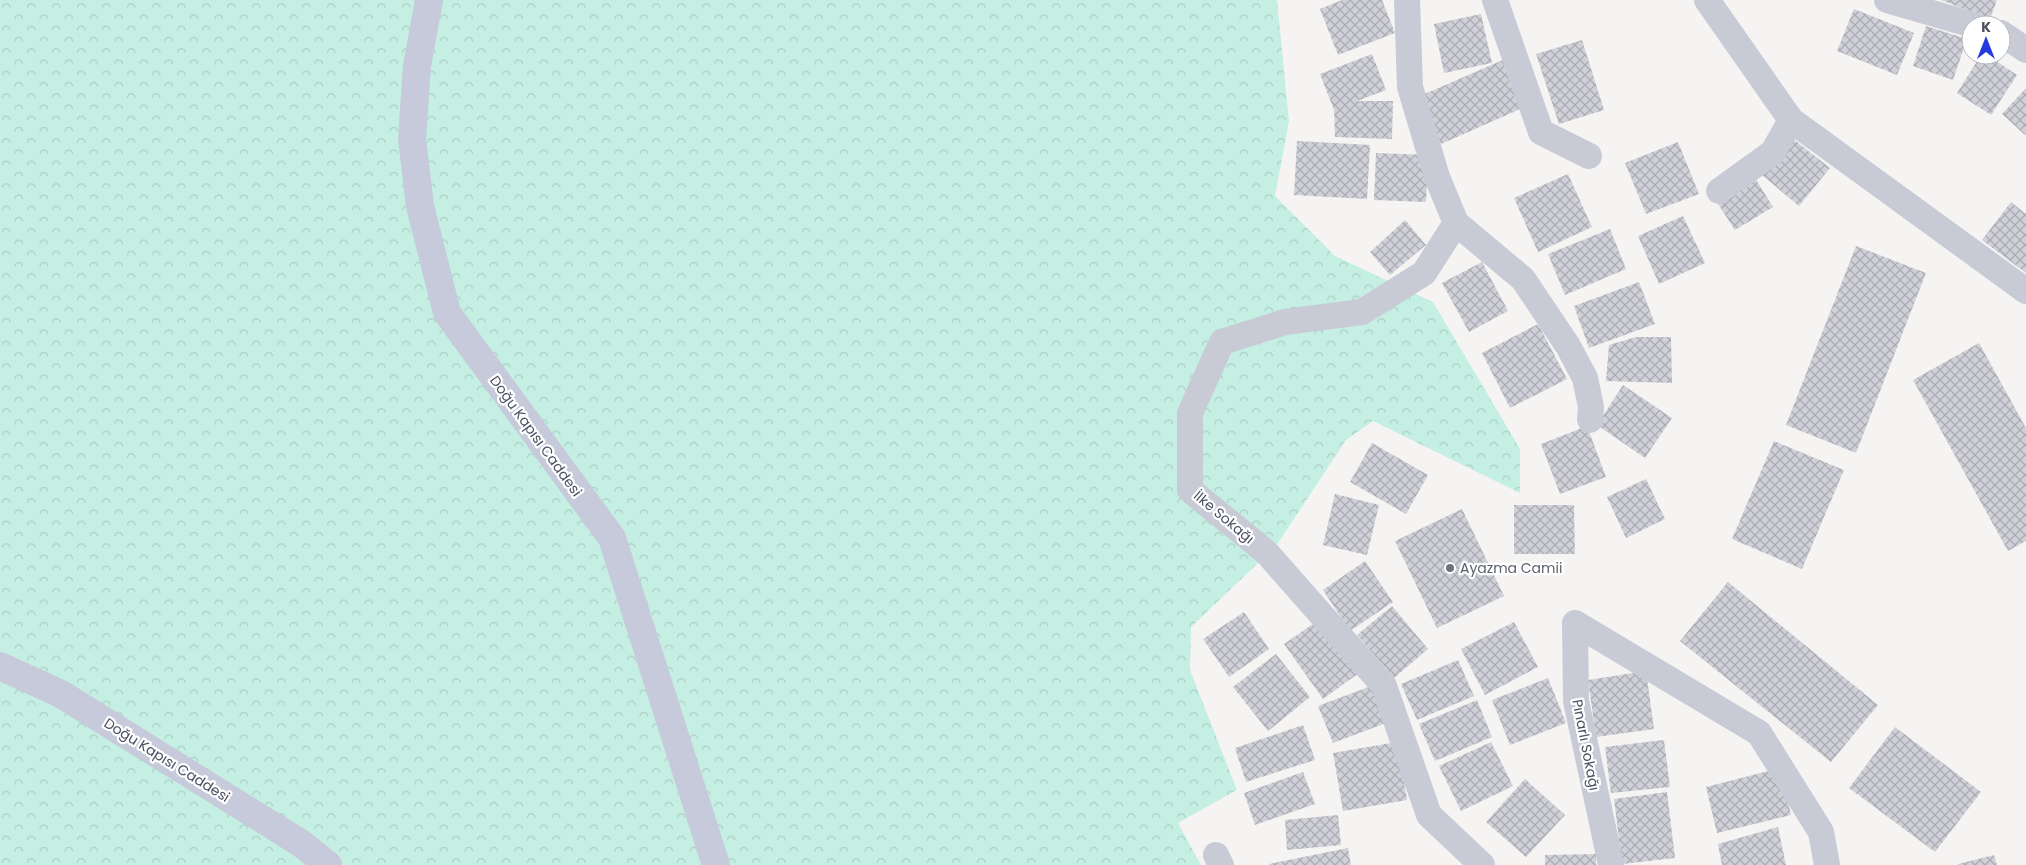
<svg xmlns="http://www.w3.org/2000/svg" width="2026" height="865" viewBox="0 0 2026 865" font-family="Poppins,sans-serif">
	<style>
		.forest { fill: url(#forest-crowns) }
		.building { fill: url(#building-cross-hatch) }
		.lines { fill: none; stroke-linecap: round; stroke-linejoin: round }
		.street { stroke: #c8cbd6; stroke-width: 26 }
		.secondary { stroke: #c7cada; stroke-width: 28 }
		.worship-dot { fill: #6b7280; stroke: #fff; stroke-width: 2 }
		.labels { text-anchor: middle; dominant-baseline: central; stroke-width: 4.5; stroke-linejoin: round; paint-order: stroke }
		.street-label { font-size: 14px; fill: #4b4f60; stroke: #fff }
		.worship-label { font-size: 14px; fill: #5b616d; stroke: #fff; text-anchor: start }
	</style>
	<defs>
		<pattern id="forest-crowns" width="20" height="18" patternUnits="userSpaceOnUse" patternTransform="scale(1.25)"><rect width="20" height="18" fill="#c5efe3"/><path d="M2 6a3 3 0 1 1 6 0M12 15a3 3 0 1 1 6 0" fill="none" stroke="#abcfc5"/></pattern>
		<pattern id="building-cross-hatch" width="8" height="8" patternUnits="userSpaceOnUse" patternTransform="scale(1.25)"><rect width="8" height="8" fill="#d0d1d8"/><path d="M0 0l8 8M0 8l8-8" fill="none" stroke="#abacb3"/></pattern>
	</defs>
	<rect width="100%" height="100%" fill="#f5f4f3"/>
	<path class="forest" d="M0,0H1277L1289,121L1275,196L1335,256L1433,302L1520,449V493L1373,421L1346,440L1276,546L1191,627L1190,670L1237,790L1178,823L1201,865H0Z"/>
	<path class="building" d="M1342,0H1382L1395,33L1338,55L1320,9Z
		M1941,0H1997L1990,19Z
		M1854,9L1914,33L1897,75L1837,51Z
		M1481,14L1492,63L1444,73L1434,24Z
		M1926,26L1967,39L1953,80L1913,66Z
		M1582,40L1604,110L1559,124L1536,54Z
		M1372,54L1386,90L1357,101H1393L1392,139L1335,137L1334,110L1320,74Z
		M1981,55H1987L2017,75L1991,115L1957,93Z
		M1505,59L1527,106L1441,144L1420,96Z
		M2026,88V134L2025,135L2002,114Z
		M1792,138L1830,168L1799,206L1762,175Z
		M1297,141L1370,145L1367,199L1294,195Z
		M1678,142L1699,194L1646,214L1625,163Z
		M1376,153L1428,155L1426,202L1374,200Z
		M1568,174L1592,227L1538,252L1514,198Z
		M1755,178L1773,207L1735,230L1716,201Z
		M2011,202L2026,214V273L1982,240Z
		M1683,216L1705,263L1659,284L1638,236Z
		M1405,220L1426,245L1390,275L1370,252Z
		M1610,229L1626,269L1565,295L1548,254Z
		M1856,246L1926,273L1856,453L1786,425Z
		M1482,262L1508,311L1469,332L1442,283Z
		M1639,282L1655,324L1589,348L1574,306Z
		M1538,324L1567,379L1510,408L1482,353Z
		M1636,337H1671L1672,383L1606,381L1609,345Z
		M1979,343L2026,428V541L2008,551L1913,380Z
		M1623,385L1672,418L1645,458L1597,425Z
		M1587,426L1606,477L1560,494L1541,444Z
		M1774,441L1844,470L1802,569L1732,539Z
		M1372,443L1428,475L1406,514L1350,482Z
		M1646,479L1665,519L1626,538L1607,497Z
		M1335,494L1379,505L1367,555L1323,545Z
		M1514,505H1574L1575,554H1514Z
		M1462,509L1504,596L1437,628L1395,541Z
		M1365,561L1393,602L1350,631L1323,590Z
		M1728,582L1878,705L1831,762L1680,641Z
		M1392,606L1428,649L1394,678L1357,635Z
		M1244,612L1269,649L1229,677L1203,639Z
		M1320,619L1359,673L1323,699L1284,644Z
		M1514,622L1538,667L1485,695L1461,649Z
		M1276,654L1310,697L1268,731L1233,687Z
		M1458,660L1474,696L1417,720L1401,684Z
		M1646,671L1654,729L1596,737L1588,680Z
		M1548,678L1566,723L1510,745L1492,700Z
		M1371,686L1386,723L1333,743L1318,706Z
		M1477,700L1492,737L1435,761L1419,724Z
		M1303,725L1315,760L1246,782L1235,748Z
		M1895,727L1981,792L1935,852L1849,788Z
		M1664,740L1670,787L1611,793L1605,747Z
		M1397,742L1407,800L1343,811L1333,753Z
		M1491,742L1513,786L1461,811L1439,766Z
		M1780,768L1791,815L1717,833L1706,787Z
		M1303,772L1315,804L1255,825L1244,793Z
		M1525,779L1565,815L1526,857L1486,822Z
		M1667,792L1675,858L1622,864L1614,799Z
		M1338,815L1341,845L1287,850L1285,820Z
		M1778,827L1786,865H1722L1718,844Z
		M1348,848L1351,865H1269V864Z
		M1596,854V865H1545V855Z
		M1994,855L1997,865H1958V864Z"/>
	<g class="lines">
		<path class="street" d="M1407,0L1410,87L1437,177L1456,223L1523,279L1568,346L1585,378L1591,407L1590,420
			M1495,0L1541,132L1589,156
			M1707,0L1791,120L2026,291
			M1887,0L1973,25
			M2001,33L2026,50
			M1719,191L1773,152L1791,120
			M1456,223L1424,273L1362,312L1285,322L1222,342L1190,413V490L1267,553L1384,686L1429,815L1482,865
			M1575,623L1759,733L1821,832L1827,865
			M1575,623L1576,701L1611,865
			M1216,855L1221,865"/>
		<path class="secondary" d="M429,0L417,66L412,139L420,206L447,313L612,538L716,865
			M0,666L61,694L302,844L328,865"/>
	</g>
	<circle class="worship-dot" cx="1450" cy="568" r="5"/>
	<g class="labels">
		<g class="street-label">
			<text transform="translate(536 436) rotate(54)">Doğu Kapısı Caddesi</text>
			<text transform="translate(1224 517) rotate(40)">İlke Sokağı</text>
			<text transform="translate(1586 745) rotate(79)">Pınarlı Sokağı</text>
			<text transform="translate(167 760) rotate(32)">Doğu Kapısı Caddesi</text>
		</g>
		<g class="worship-label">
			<text x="1460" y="568">Ayazma Camii</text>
		</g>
	</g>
	<g transform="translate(1986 40)"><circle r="24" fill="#ffffff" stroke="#b7b9bf"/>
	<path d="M0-4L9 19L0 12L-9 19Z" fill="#243ade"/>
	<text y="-8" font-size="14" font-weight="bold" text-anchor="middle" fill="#4b4f60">K</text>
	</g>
</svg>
